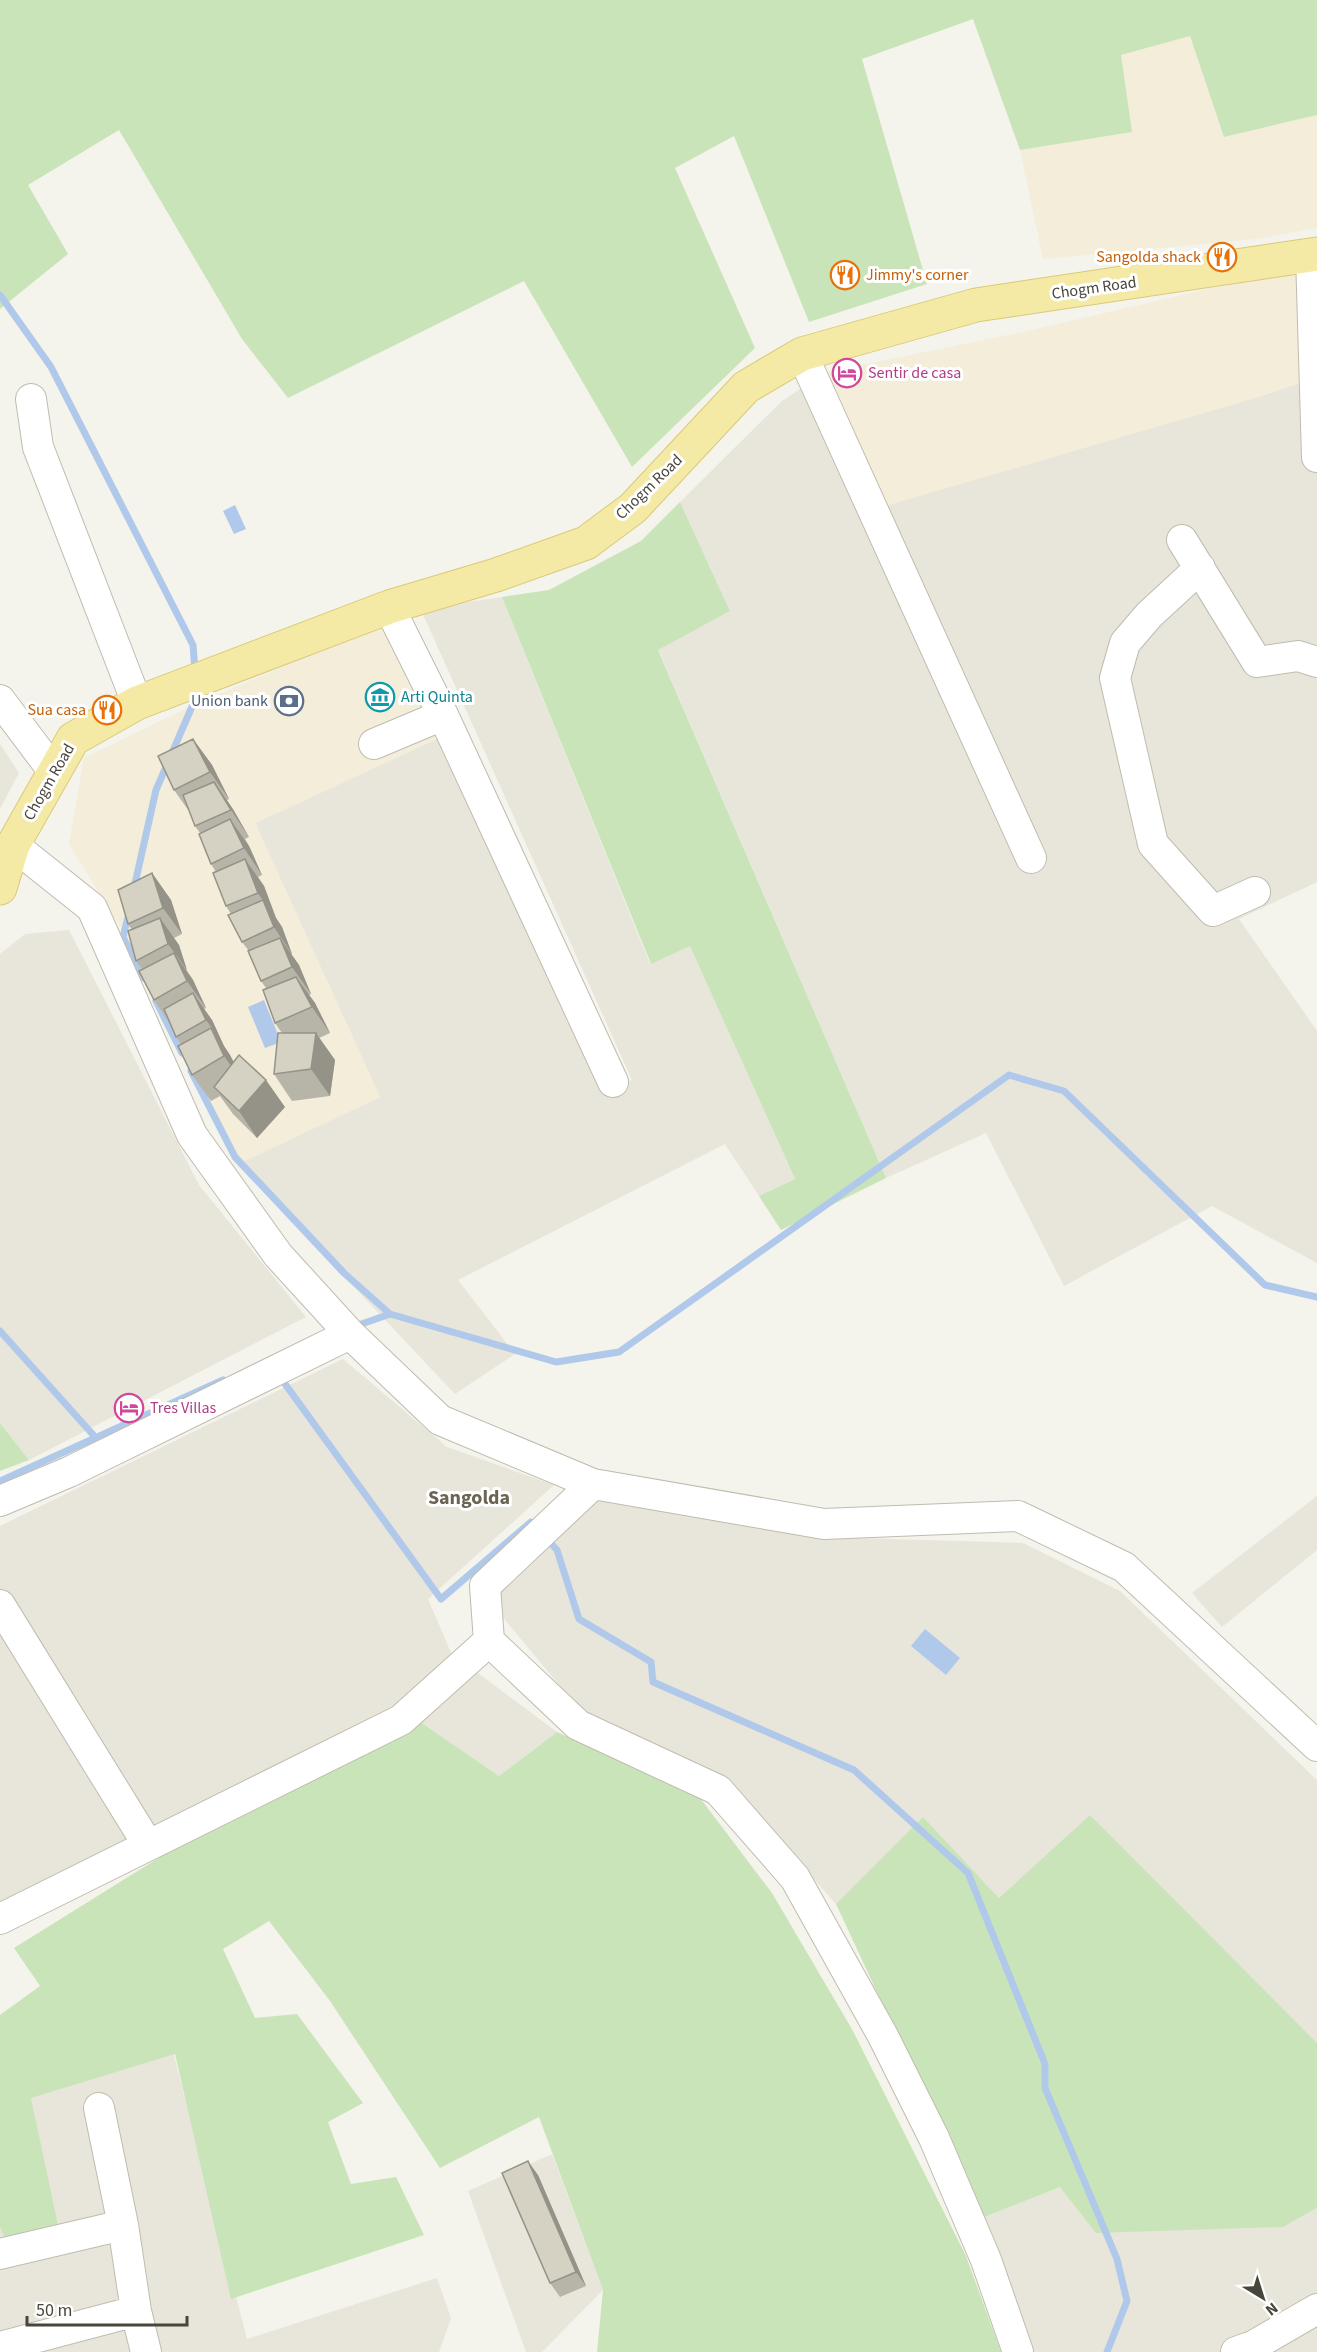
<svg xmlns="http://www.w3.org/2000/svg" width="1317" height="2352" viewBox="0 0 1317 2352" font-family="'Source Sans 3',sans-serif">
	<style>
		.residential { fill: #e8e6db }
		.commercial { fill: #f3edda }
		.green { fill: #cae4ba }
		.water { fill: #b0c9ea }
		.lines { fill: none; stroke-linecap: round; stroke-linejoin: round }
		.stream { stroke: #b0c9ea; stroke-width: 7 }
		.minor-casing { stroke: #bfbcaf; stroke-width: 32 }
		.major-casing { stroke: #d9ca76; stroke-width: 35 }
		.minor { stroke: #fff; stroke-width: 30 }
		.major { stroke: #f5eaa5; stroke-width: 33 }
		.wall { fill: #b7b4a8 }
		.shaded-wall { fill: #959288 }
		.building { fill: #d5d1c3; stroke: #959288; stroke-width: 1.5 }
		.labels { text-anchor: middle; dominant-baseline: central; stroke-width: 6; stroke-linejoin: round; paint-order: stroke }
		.food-label { font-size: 16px; fill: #c56008; stroke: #fff; text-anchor: end }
		.street-label { font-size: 16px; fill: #48453a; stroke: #fff }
		.hotel-label { font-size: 16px; fill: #b23c85; stroke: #fff; text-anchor: start }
		.culture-label { font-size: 16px; fill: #0d838f; stroke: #fff; text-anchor: start }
		.service-label { font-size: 16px; fill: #4e5e75; stroke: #fff; text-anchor: end }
		.quarter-label { font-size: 20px; font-weight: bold; fill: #6a6453; stroke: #fff }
	</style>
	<rect width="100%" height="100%" fill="#f4f3ec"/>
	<path class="residential" d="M823,373L1252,399L1317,377V882L1239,919L1317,1031V1263L1212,1206L1064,1286L986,1133L886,1178L658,649L730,611L680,502L781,402Z
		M502,597L650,964L690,945L795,1179L759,1196L725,1144L458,1280L515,1354L455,1394L238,1164L380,1097L255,823L439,738L603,1095L632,1080L422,612L447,605Z
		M0,744L19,773L0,809Z
		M69,930L199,1185L306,1317L29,1460L0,1423V954L25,934Z
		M343,1359L447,1447L554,1485L428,1599L452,1655L399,1706L0,1908V1526Z
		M595,1495L651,1510L854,1538L1023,1543L1120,1591L1317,1780V2043L999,1898L923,1818L836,1904L732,1786L580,1710L496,1609L491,1592Z
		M1317,1496V1550L1222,1627L1192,1593Z
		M474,1670L557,1732L499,1776L419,1721Z
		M164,2017L247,2339L437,2278L451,2318L439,2352H0V2171L15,2069Z
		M552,2154L603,2290L542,2352H526L468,2191Z
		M1060,2187L1283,2227L1317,2208V2352H1032L982,2218Z"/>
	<path class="commercial" d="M1190,36L1224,137L1317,115V228L1256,239L1043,259L1020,150L1131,132L1121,55Z
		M1317,270V377L1252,399L882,507L823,373L1023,332L1212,288Z
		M388,622L439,738L255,823L380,1097L238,1164L129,941L69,844L84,758L200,702Z"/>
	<path class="green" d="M0,0H1317V115L1224,137L1190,36L1121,55L1132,132L1020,150L973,19L862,59L927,284L809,322L734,136L675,168L755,348L632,467L524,281L288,398L242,339L119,130L28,185L68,254L0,309Z
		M680,502L730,611L658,650L886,1178L781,1230L759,1196L795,1179L690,946L651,964L502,597L549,590L641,541Z
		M0,1423L29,1460L0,1471Z
		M419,1721L499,1776L557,1732L697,1794L772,1893L853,2031L966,2256L1001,2352H597L603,2290L539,2117L440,2168L330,2001L269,1921L223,1949L255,2018L297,2014L363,2103L328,2122L351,2184L396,2177L424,2235L231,2299L175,2054L31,2098L58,2225L5,2239L0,2227V2015L40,1986L14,1948L173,1849Z
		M1090,1815L1317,2043V2208L1283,2227L1096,2233L1060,2187L982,2218L836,1904L923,1817L999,1898Z"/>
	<path class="water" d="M235,505L246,529L234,534L223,511Z
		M264,1000L281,1042L265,1048L248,1007Z
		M925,1629L960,1658L946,1675L911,1646Z"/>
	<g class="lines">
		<path class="stream" d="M0,295L51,367L193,645L195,671
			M134,888L156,790L197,695V691
			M129,913L123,937L144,978
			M156,1001L182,1053
			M191,1071L235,1157L344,1273L390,1314L556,1362L619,1352L1009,1075L1064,1091L1265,1285L1317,1297
			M353,1327L390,1314
			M0,1331L96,1438
			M280,1377L441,1599L531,1522L536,1526
			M0,1481L223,1380
			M545,1537L557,1550L579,1619L651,1662L653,1682L854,1770L968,1873L1045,2064V2088L1117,2259L1127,2301L1107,2352"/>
		<g class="minor-casing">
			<path id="minor" d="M1311,255L1317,457
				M802,354L1031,858
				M31,399L38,447L137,703
				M1182,540L1257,662L1298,656L1317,662
				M1200,568L1149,615L1125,643L1115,678L1153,844L1213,911L1255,892
				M389,607L443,715L613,1082
				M0,700L54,772
				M374,744L443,715
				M13,845L92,908L192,1135L278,1255L350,1334L440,1420L593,1484L824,1524L1018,1516L1124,1567L1317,1746
				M0,1501L69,1472L350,1334
				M0,1605L148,1845
				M489,1641L578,1725L718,1790L795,1878L883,2036L934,2138L986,2260L1018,2352
				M0,1919L401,1720L489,1641L485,1586L593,1484
				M99,2108L123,2225L136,2311L146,2352
				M0,2254L123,2225
				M0,2347L136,2311
				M1236,2352L1253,2346L1317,2309"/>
		</g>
		<g class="major-casing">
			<path id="major" d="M0,888L13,845L73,739L137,703L389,607L496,575L586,543L633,508L746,387L802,354L976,305L1317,254"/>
		</g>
		<use href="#minor" class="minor"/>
		<use href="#major" class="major"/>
	</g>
	<path class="wall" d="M193,739L212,765L229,799L227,800L249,837L245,839L249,846L262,875L258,877L264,886L276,918L282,927L292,954H291L299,965L311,994L309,995L315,1003L330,1033L319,1038L335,1060L330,1096L292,1101L274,1074L282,1033L275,1023L266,988L261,981L249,951L242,942L231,914L226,906L216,872L211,864L200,833L195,826L189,811L174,790Z
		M152,873L171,900L182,934L174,938L179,945L187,971L193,980L206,1008L204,1009L212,1020L224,1046L230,1055L234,1062L285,1107L257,1138L233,1114L220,1096L211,1101L192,1075L181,1044L176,1037L170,1024L154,1000L142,969L136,961L132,930L128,924Z
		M538,2175L586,2286L560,2297L550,2283Z"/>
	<path class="shaded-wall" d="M193,739L212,765L229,799L210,772Z
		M214,782L233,809L249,837L231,810Z
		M230,819L249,846L262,875L244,848Z
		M245,859L264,886L276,918L282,927L292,954L274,927L264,902L258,893Z
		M152,873L171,900L182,934L163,908Z
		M160,918L179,945L187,970L168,944Z
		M280,938L299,965L311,994L292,967Z
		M174,953L193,980L206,1008L187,981Z
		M296,977L315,1003L330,1033L312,1007Z
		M193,993L212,1020L224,1046L230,1055L243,1083L224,1056L212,1028L206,1020Z
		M316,1033L335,1060L330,1096L311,1069Z
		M266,1080L285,1107L257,1138L239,1111Z
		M528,2161L538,2175L586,2286L576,2272Z"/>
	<path class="building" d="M193,739L210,772L174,790L158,756Z
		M214,782L231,810L195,826L183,795Z
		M230,819L244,848L211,864L199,834Z
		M245,859L258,893L226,906L213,873Z
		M152,873L163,908L128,924L118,890Z
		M263,900L274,927L242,942L228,915Z
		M160,918L168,944L136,961L128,931Z
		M280,938L292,967L261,981L248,951Z
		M174,953L187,981L154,1000L139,971Z
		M296,977L312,1007L275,1023L263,990Z
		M193,993L206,1020L176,1037L164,1009Z
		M211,1028L224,1056L192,1075L178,1046Z
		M278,1033H316L311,1069L274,1074Z
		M239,1055L266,1080L239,1111L214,1087Z
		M528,2161L576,2272L550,2283L502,2173Z"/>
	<defs>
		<g id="restaurant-ring" transform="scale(1.5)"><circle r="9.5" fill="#fff" stroke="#e8710a" stroke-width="1.5"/><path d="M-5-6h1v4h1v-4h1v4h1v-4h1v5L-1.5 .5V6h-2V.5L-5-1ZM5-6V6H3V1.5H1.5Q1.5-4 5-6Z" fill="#e8710a"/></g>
		<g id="hotel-ring" transform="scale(1.5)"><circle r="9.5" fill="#fff" stroke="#d1479c" stroke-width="1.5"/><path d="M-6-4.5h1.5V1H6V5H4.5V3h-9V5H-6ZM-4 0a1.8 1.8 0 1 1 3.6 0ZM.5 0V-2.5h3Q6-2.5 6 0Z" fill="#d1479c"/></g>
		<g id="museum-ring" transform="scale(1.5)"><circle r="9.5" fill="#fff" stroke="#0f9aa8" stroke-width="1.5"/><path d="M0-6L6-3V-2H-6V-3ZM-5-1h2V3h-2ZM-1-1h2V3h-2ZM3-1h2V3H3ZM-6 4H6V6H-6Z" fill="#0f9aa8"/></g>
		<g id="bank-ring" transform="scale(1.5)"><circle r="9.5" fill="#fff" stroke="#5c6f8a" stroke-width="1.5"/><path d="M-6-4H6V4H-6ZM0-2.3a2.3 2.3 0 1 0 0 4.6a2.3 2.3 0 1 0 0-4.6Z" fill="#5c6f8a"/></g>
	</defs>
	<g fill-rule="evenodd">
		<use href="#restaurant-ring" x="1222" y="257"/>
		<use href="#restaurant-ring" x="845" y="275"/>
		<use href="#hotel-ring" x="847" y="373"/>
		<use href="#museum-ring" x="380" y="697"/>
		<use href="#bank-ring" x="289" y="701"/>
		<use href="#restaurant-ring" x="107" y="710"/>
		<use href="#hotel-ring" x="129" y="1408"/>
	</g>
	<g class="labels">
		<g class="food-label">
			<text x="1201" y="257">Sangolda shack</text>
			<text x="866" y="275" text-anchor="start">Jimmy's corner</text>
			<text x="86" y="710">Sua casa</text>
		</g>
		<g class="street-label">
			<text transform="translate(1094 288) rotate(-8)">Chogm Road</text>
			<text transform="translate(649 487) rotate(-44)">Chogm Road</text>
			<text transform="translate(49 782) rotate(-60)">Chogm Road</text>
		</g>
		<g class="hotel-label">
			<text x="868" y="373">Sentir de casa</text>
			<text x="150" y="1408">Tres Villas</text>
		</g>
		<g class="culture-label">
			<text x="401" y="697">Arti Quinta</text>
		</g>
		<g class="service-label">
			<text x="268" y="701">Union bank</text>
		</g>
		<g class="quarter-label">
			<text x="469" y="1498">Sangolda</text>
		</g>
	</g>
	<g transform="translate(1263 2298) rotate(142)" stroke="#ffffff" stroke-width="4.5" paint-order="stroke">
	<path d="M0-4.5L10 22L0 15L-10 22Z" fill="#48453a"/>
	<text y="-9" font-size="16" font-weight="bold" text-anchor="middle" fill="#48453a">N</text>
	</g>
	<path d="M27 2316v9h160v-9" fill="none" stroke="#48453a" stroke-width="3"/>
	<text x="36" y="2316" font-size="18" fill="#48453a" stroke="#ffffff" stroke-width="4.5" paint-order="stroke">50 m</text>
</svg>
